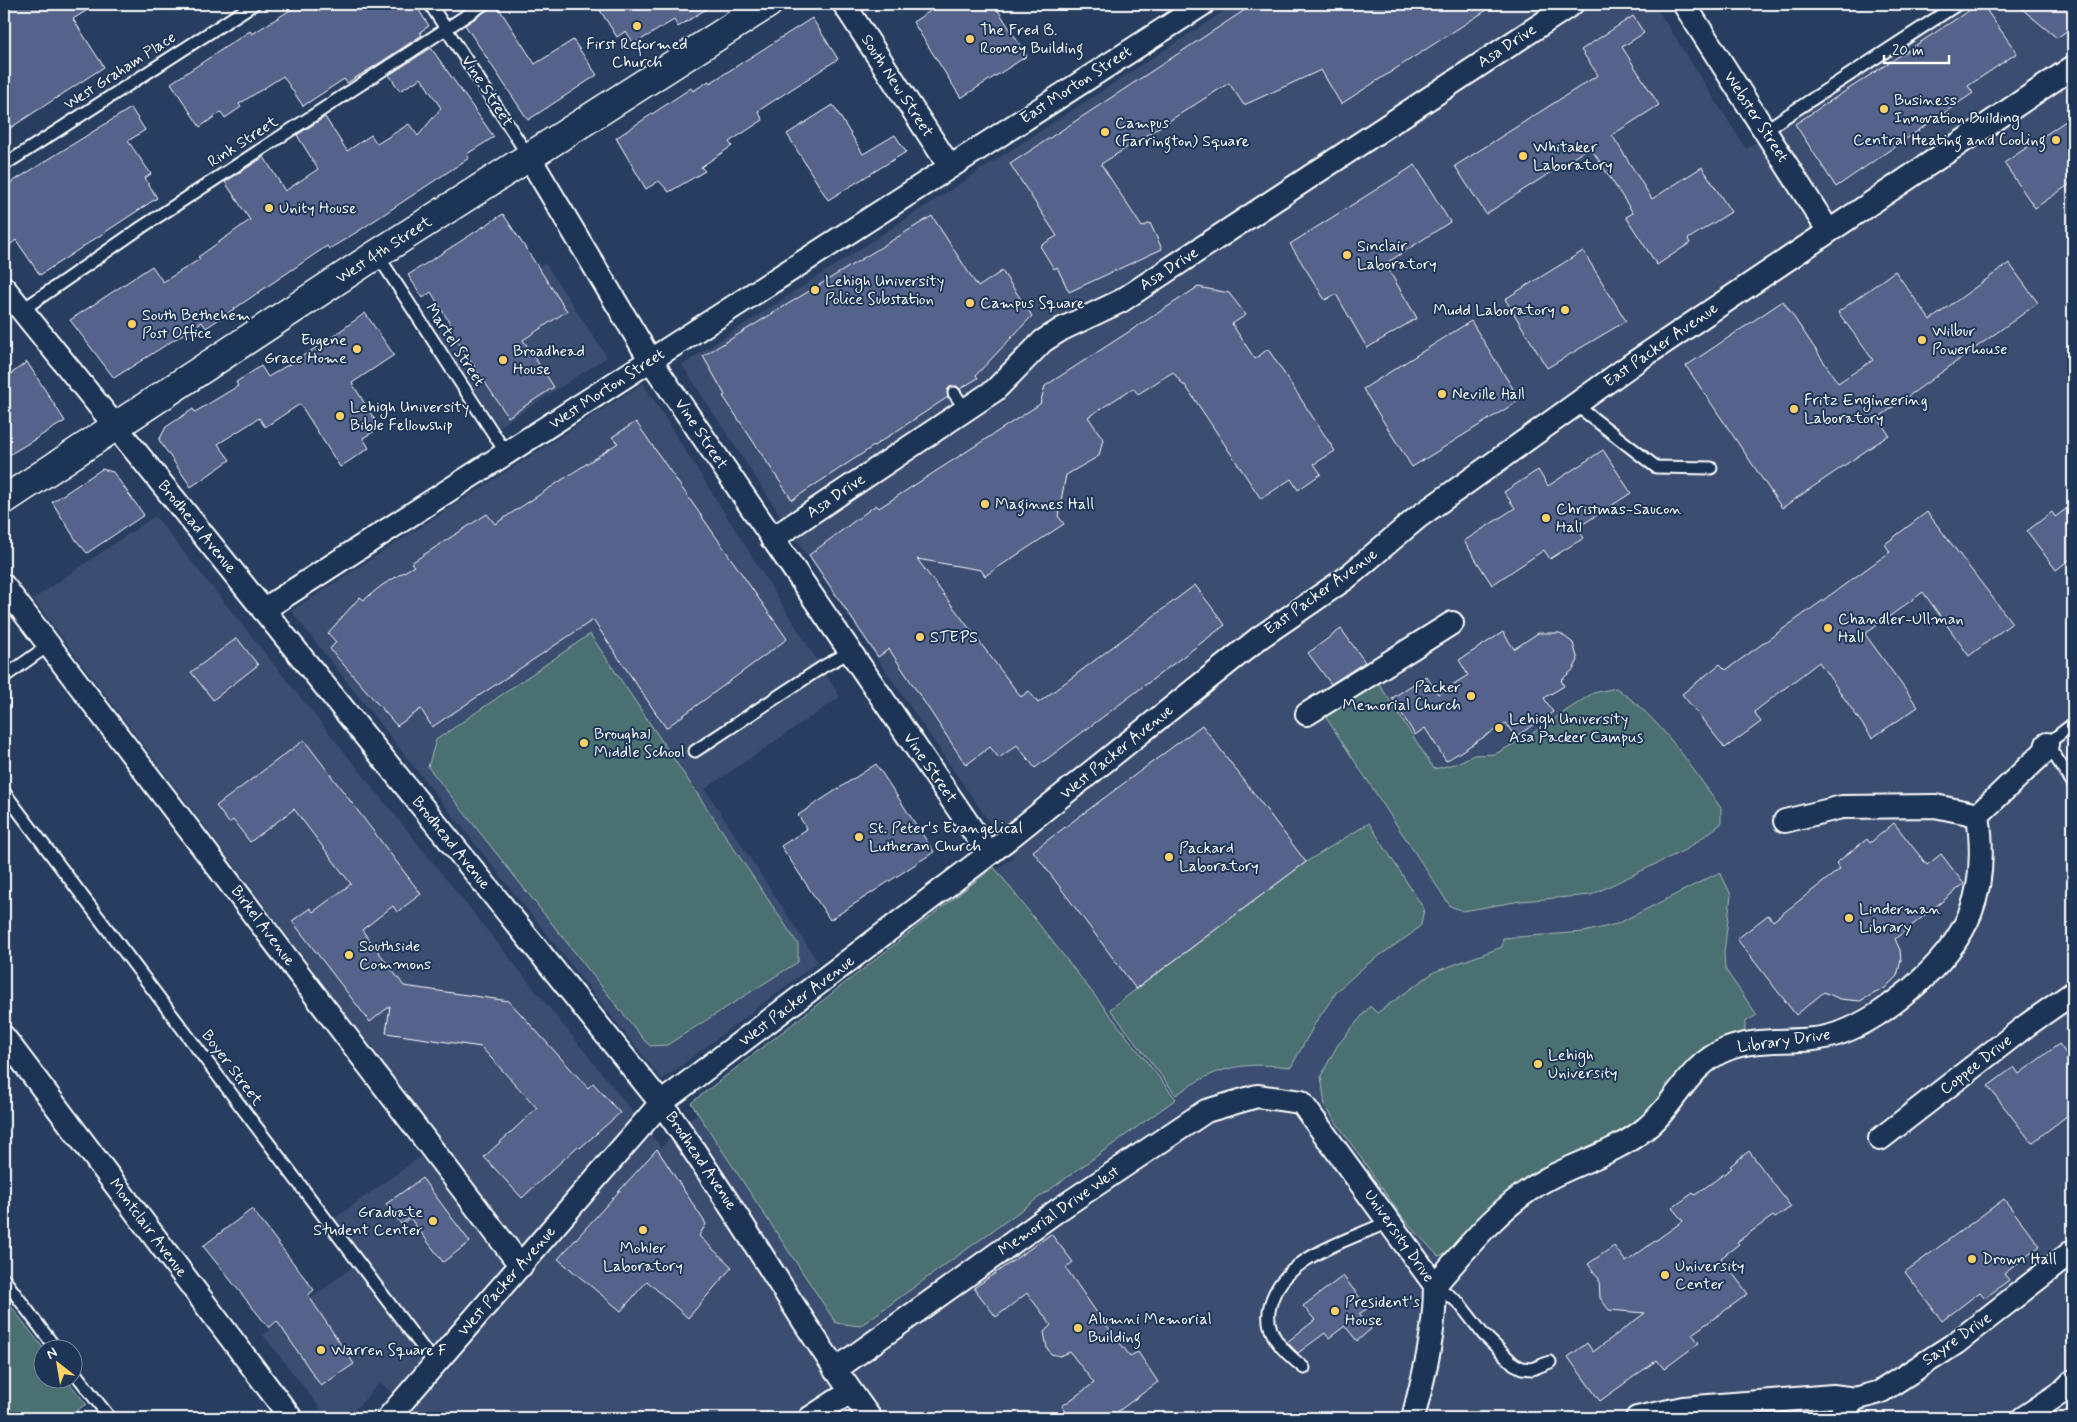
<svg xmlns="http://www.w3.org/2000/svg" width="2077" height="1422" viewBox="0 0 2077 1422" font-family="Mynerve,sans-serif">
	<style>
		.built { fill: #3a4d70 }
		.green { fill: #4c7071; stroke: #a6b8b8 }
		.building { fill: #55628a; stroke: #fff }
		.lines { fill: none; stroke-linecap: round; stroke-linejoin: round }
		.lane-casing { stroke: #fff; stroke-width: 15 }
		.street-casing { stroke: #fff; stroke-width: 26 }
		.secondary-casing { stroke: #fff; stroke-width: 31 }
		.lane { stroke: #1d3557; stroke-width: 11 }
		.street { stroke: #1d3557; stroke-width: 22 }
		.secondary { stroke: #1d3557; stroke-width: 28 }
		.poi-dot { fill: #ffd166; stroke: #1d3557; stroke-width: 2 }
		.labels { text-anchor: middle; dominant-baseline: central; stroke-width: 4; stroke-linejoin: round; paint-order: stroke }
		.poi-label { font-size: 16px; fill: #fff; stroke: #1d3557; text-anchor: start }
		.street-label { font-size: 16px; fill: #fff; stroke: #1d3557 }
	</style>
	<rect width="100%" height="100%" fill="#283e61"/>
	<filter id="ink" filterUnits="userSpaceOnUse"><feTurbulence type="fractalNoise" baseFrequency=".02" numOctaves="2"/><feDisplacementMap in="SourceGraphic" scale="10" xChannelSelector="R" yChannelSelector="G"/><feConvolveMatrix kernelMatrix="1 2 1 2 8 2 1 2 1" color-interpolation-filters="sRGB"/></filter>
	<g filter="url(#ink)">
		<path class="built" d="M1235,4H1654L1746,149L1970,4H2073V1418H418L380,1382L348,1418H328L263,1335L363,1259L334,1219L442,1141L33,599L155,516L661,1147L699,1111L1013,857L797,541L682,365Z
			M545,263L607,357L499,427L437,333Z
			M643,383L840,697L705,789L818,962L662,1080L291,611Z"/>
		<path class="green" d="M590,634L798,944V962L667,1045L650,1046L644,1040L428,767L436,740Z
			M1374,676L1434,769L1455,764L1474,755L1495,754L1528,736L1593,693L1616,688C1662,720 1689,764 1721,808V824L1687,849L1591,895L1521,901L1463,911L1450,906L1321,710Z
			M1369,823L1424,909L1421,925L1411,934L1366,965L1338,990L1316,1022L1291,1067C1242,1062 1217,1066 1176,1095L1110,1009L1306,862Z
			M994,867L1176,1099L860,1326L836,1323L691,1103Z
			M1720,872L1731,895L1724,953L1725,969L1757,1015L1745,1022V1034L1690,1062L1669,1081L1652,1107L1609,1142L1447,1254L1438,1256L1402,1217L1325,1106L1321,1076L1337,1046L1370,1006L1377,1013L1434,972L1502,947L1503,938L1584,932L1617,924Z
			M4,1297L44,1349L42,1380H67L86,1404L67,1418H4Z"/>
		<path class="building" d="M4,4H97L73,19L104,67L4,132Z
			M300,4H415L429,26L420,32L422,35L381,62L347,83L344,79L303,106L283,76L239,104L241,107L225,118L221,112L200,127L171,83L250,31L252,34Z
			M496,4L535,64L573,40L597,75L528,120L465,25Z
			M596,4H714L678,27L674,20L634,44L626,31L617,37Z
			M941,4H994L1027,56L961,98L913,22Z
			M1254,4H1496L1341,104L1321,70L1244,105L1229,83L1101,164L1142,227L1150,223L1162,249L1069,292L1057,267L1054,269L1040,246L1057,236L1010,164Z
			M1979,4H1982L2017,53L1968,86L1973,93L1836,187L1795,124Z
			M2016,4H2073V26L2057,38Z
			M1633,16L1644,33L1622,47L1659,105L1612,135L1652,199L1702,167L1731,212L1688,239L1690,243L1657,265L1626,217L1633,213L1590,147L1486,214L1455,166L1598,75L1581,50Z
			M812,18L838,59L758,111L763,120L729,142L732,146L701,167L705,171L669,192L659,181L646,189L616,138L691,88L693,91L709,81L710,83Z
			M431,48L494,137L467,154L469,158L357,232L329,249L327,246L206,328L202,322L114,378L70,320L152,266L163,282L200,259L198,257L250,220L225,182L264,157L285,191L318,169L297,135L325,117L347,151L371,135L377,144L409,124L418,136L441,108L421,78L400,91L389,75Z
			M833,105L863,154L895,135L906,152L828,200L787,134Z
			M131,108L145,130L128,141L151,174L145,178L157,198L40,275L16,240L4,250V187Z
			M2073,116V182L2035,208L2004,163Z
			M1415,165L1450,222L1385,264L1417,318L1367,348L1336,294L1325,300L1290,244Z
			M503,214L567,311L523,340L554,387L508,417L448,327L451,325L431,292L423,298L408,275Z
			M932,216L978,287L1002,271L1032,316L976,375L978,378L960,389L957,386L950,387L947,390L948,397L792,500L723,396L725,395L703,356Z
			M1583,251L1626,321L1547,368L1505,299Z
			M2009,263L2038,303L1878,418L1889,435L1782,508L1686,366L1783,301L1838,383L1873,360L1838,312L1895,271L1930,320Z
			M1198,287L1229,293L1246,315L1232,324L1255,359L1268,349L1335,451L1314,464L1321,474L1298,490L1291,479L1261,499L1185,385H1183L1173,372L1138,394L1133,388L1088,417L1103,439L1099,456L1066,475L1058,516L1064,524L985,576L981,570L917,559L1021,697L1029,691L1038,703L1195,585L1225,625L1035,768L1017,745L999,758L990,747L966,765L889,649L878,657L809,555L876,505L879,508L1040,404L1045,386Z
			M365,313L394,355L352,383L380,428L363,438L369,448L340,467L300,404L265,427L259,418L218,444L230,460L191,487L159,440L166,427L193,409L195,412L238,386L236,382L261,366L268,377L322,344Z
			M1471,321L1520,400L1412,467L1363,389Z
			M27,362L65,421L4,458V379Z
			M636,422L787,639L666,728L593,620L432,727L421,709L397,726L330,649L336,642L328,633L360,597L364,600L381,586L414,566L411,563L487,514L495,524L618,443L612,437Z
			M1603,450L1631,493L1577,528L1584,538L1572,545L1550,559L1544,550L1492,585L1464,541L1515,508L1504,492L1538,470L1548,486Z
			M102,469L113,472L144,515L87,553L76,540L52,502Z
			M2073,504V557L2056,570L2027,531L2052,512L2055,517Z
			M1927,512L2012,623L1969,656L1923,592L1865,634L1918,707L1872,738L1819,662L1754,712L1761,722L1725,748L1682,694L1720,664L1726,670L1890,552L1885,544Z
			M1341,629L1365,662L1331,684L1308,653Z
			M1503,632L1514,649L1538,633H1560L1573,643L1578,660L1573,670L1561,680L1564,686L1544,698L1553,712L1515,737L1506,723L1446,761L1425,728L1415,735L1392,698L1426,676L1438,694L1468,675L1459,660Z
			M237,638L258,665L213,700L191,672Z
			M1202,725L1306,862L1136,989L1033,851Z
			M304,740L421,894L397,912L393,906L362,930L404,986L509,1001L588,1088L593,1083L620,1113L580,1148L578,1146L522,1198L484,1157L537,1108L481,1047L386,1033L390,1006L370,1022L292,921L310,908L313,912L351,884L294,809L250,842L233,820L229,823L216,806Z
			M876,764L934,852L830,920L781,846L807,829L798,815Z
			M1894,823L1927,865L1941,854L1964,884L1895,939L1900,950L1901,960L1897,976L1885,988L1860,1001L1840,999L1824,992L1796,1015L1737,939L1768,915L1773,921L1840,869L1836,863L1867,839L1870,843Z
			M2059,1044L2073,1063V1111L2032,1143L1988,1086L2014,1067L2019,1074Z
			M657,1149L706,1224L699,1236L732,1267L688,1318L647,1281L621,1311L558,1259Z
			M1749,1151L1791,1207L1775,1218L1773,1216L1737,1242L1739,1244L1721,1258L1748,1294L1692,1334L1699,1343L1680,1357L1664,1369L1657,1360L1600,1401L1568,1357L1587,1343L1593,1352L1645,1313L1609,1310L1600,1298L1599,1279L1588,1264L1614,1246L1626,1262L1683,1221L1672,1208L1693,1193L1695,1195L1732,1168L1730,1166Z
			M422,1178L470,1242L443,1262L410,1218L401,1224L386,1204Z
			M2004,1199L2040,1246L2004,1274L2009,1280L1985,1298L1980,1292L1942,1321L1905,1272Z
			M252,1209L314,1290L308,1295L354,1364L321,1386L277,1321L269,1328L203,1246Z
			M1051,1234L1073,1262L1066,1268L1095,1310L1130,1356L1138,1352L1158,1382L1109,1418H1070L1062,1406L1094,1383L1070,1352L1060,1356L1051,1354L1047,1348L1044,1332L1051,1325L1027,1293L996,1317L974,1288Z
			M1343,1276L1368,1308L1359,1314L1371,1329L1357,1341L1345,1326L1329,1338L1325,1333L1298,1353L1287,1342L1315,1320L1303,1306Z"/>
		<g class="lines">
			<g class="lane-casing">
				<path id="lane" d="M430,4L529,157
					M1765,130L1958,4
					M4,165L254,4
					M377,254L506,453
					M22,310L142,227L484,4
					M954,393L966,410
					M1576,405L1656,467L1711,468
					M4,677L49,645
					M2073,724L2047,744L2073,783
					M695,751L824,666L850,652
					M4,792L435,1364
					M4,1279L57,1350
					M1435,1285L1459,1303L1483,1334L1514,1364L1522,1368L1532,1369L1550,1362
					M1304,1368C1284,1352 1263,1333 1270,1306C1282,1256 1349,1241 1390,1221
					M72,1369L110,1418"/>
			</g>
			<g class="street-casing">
				<path id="street" d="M844,4L950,167
					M1684,4L1828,230
					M529,157L651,361L989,854
					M4,288L661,1103C735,1205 795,1316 870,1418
					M772,539L995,390L1043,341L1062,329L1121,301L1572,4
					M4,586L521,1266
					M263,610L1203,4
					M1307,714L1452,623
					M1785,821L1842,807L1935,806L1978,815
					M4,1037L291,1418
					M1880,1139L2027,1025L2073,993
					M1435,1285C1468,1246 1500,1206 1545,1180C1578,1162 1615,1153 1645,1129C1675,1106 1688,1065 1725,1050C1761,1035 1801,1046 1837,1034C1865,1025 1888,1008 1910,990C1970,939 1989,893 1978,815L2045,751L2047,744
					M835,1370L1058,1210L1206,1111L1257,1096L1301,1102L1435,1285C1435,1333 1425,1372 1413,1418
					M388,1418L661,1103L989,854L1259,638L1345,579L1417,518L1635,362L2073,67
					M810,1418L850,1392
					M1637,1418L1683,1408L1833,1396L1855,1399
					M1838,1418L1855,1399L1880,1392L1956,1343L2073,1251
					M2023,1418L2062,1392L2073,1381"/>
			</g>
			<g class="secondary-casing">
				<path id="secondary" d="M4,500L377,254L768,4"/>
			</g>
			<use href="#lane" class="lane"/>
			<use href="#street" class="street"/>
			<use href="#secondary" class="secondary"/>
		</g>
	</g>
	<g class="poi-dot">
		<circle cx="637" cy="26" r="5"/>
		<circle cx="970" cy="39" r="5"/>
		<circle cx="1884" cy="109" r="5"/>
		<circle cx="1105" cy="132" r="5"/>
		<circle cx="2056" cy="140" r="5"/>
		<circle cx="1523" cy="156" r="5"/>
		<circle cx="269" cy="208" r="5"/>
		<circle cx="1347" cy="255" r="5"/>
		<circle cx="815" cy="290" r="5"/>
		<circle cx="970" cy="303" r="5"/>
		<circle cx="1565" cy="310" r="5"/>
		<circle cx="132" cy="324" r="5"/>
		<circle cx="1922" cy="340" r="5"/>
		<circle cx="357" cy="349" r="5"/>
		<circle cx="503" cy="360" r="5"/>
		<circle cx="1442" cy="394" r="5"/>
		<circle cx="1794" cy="409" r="5"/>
		<circle cx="340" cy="416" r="5"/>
		<circle cx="985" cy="504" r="5"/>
		<circle cx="1546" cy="518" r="5"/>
		<circle cx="1828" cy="628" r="5"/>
		<circle cx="920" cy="637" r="5"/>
		<circle cx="1471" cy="696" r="5"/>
		<circle cx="1499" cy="728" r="5"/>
		<circle cx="584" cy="743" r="5"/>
		<circle cx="859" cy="837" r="5"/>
		<circle cx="1169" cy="857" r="5"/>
		<circle cx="1849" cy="918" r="5"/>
		<circle cx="349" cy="955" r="5"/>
		<circle cx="1538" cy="1064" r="5"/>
		<circle cx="433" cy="1221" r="5"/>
		<circle cx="643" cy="1230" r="5"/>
		<circle cx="1972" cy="1259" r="5"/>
		<circle cx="1665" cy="1275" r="5"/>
		<circle cx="1335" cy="1311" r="5"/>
		<circle cx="1078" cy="1328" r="5"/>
		<circle cx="321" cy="1350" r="5"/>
	</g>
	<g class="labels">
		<g class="poi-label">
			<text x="980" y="30">The Fred B.<tspan x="980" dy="18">Rooney Building</tspan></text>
			<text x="637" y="44" text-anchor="middle">First Reformed<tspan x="637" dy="18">Church</tspan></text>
			<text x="1894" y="100">Business<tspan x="1894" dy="18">Innovation Building</tspan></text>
			<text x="1115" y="123">Campus<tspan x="1115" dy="18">(Farrington) Square</tspan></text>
			<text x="2046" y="140" text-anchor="end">Central Heating and Cooling</text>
			<text x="1533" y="147">Whitaker<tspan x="1533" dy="18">Laboratory</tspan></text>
			<text x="279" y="208">Unity House</text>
			<text x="1357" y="246">Sinclair<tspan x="1357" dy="18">Laboratory</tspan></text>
			<text x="825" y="281">Lehigh University<tspan x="825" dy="18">Police Substation</tspan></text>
			<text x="980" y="303">Campus Square</text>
			<text x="1555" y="310" text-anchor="end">Mudd Laboratory</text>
			<text x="142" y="315">South Bethehem<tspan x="142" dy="18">Post Office</tspan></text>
			<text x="1932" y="331">Wilbur<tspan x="1932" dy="18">Powerhouse</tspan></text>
			<text x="347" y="340" text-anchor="end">Eugene<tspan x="347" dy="18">Grace Home</tspan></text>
			<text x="513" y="351">Broadhead<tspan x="513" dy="18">House</tspan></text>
			<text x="1452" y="394">Neville Hall</text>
			<text x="1804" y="400">Fritz Engineering<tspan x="1804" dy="18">Laboratory</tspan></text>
			<text x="350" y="407">Lehigh University<tspan x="350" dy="18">Bible Fellowship</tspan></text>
			<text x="995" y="504">Maginnes Hall</text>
			<text x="1556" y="509">Christmas-Saucon<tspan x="1556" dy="18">Hall</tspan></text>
			<text x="1838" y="619">Chandler-Ullman<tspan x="1838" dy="18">Hall</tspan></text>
			<text x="930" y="637">STEPS</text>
			<text x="1461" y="687" text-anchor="end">Packer<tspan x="1461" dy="18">Memorial Church</tspan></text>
			<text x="1509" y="719">Lehigh University<tspan x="1509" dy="18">Asa Packer Campus</tspan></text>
			<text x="594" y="734">Broughal<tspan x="594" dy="18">Middle School</tspan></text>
			<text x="869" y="828">St. Peter's Evangelical<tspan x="869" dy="18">Lutheran Church</tspan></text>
			<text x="1179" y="848">Packard<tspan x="1179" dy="18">Laboratory</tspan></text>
			<text x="1859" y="909">Linderman<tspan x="1859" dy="18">Library</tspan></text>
			<text x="359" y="946">Southside<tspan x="359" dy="18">Commons</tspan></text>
			<text x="1548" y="1055">Lehigh<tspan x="1548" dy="18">University</tspan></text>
			<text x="423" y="1212" text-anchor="end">Graduate<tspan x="423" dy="18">Student Center</tspan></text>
			<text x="643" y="1248" text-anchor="middle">Mohler<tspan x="643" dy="18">Laboratory</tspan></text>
			<text x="1982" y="1259">Drown Hall</text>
			<text x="1675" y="1266">University<tspan x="1675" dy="18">Center</tspan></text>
			<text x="1345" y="1302">President's<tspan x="1345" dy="18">House</tspan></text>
			<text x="1088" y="1319">Alumni Memorial<tspan x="1088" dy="18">Building</tspan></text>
			<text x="331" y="1350">Warren Square F</text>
		</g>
		<g class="street-label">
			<text transform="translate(1507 46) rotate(-33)">Asa Drive</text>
			<text transform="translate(120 71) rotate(-33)">West Graham Place</text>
			<text transform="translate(1076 85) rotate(-33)">East Morton Street</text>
			<text transform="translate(897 86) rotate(57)">South New Street</text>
			<text transform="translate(487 91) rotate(57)">Vine Street</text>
			<text transform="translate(1756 117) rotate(57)">Webster Street</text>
			<text transform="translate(243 142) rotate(-33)">Rink Street</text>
			<text transform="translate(384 250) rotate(-33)">West 4th Street</text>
			<text transform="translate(1169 269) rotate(-33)">Asa Drive</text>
			<text transform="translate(455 345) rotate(57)">Martel Street</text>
			<text transform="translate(1661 345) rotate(-35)">East Packer Avenue</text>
			<text transform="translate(607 389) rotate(-33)">West Morton Street</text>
			<text transform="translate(701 434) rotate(56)">Vine Street</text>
			<text transform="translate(836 496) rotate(-34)">Asa Drive</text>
			<text transform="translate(197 527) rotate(51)">Brodhead Avenue</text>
			<text transform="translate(1321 592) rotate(-36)">East Packer Avenue</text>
			<text transform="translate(1117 752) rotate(-39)">West Packer Avenue</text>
			<text transform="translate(930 768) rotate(55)">Vine Street</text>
			<text transform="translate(451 843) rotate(51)">Brodhead Avenue</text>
			<text transform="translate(263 926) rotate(53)">Birkel Avenue</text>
			<text transform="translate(797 1001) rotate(-37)">West Packer Avenue</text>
			<text transform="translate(1784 1041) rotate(-8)">Library Drive</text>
			<text transform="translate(1976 1065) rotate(-38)">Coppee Drive</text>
			<text transform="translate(232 1068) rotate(53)">Boyer Street</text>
			<text transform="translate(701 1161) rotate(56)">Brodhead Avenue</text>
			<text transform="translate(1059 1211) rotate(-35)">Memorial Drive West</text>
			<text transform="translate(148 1228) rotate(53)">Montclair Avenue</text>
			<text transform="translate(1399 1236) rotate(55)">University Drive</text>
			<text transform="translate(507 1281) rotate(-49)">West Packer Avenue</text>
			<text transform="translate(1957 1339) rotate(-35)">Sayre Drive</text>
		</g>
	</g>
	<rect width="2077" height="1422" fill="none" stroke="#1d3557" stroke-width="20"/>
	<rect x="10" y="10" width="2057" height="1402" fill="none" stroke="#fff" stroke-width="2" filter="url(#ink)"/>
	<g transform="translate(58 1364) rotate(329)"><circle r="24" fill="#1d3557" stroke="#77869a"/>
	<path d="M0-4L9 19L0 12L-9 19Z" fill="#ffd166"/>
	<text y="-8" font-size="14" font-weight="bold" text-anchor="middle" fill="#ffffff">N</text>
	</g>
	<path d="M1884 55v8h65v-8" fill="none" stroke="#ffffff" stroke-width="2.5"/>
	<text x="1892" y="55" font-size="15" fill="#ffffff" stroke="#1d3557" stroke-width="4" paint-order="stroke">20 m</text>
</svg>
